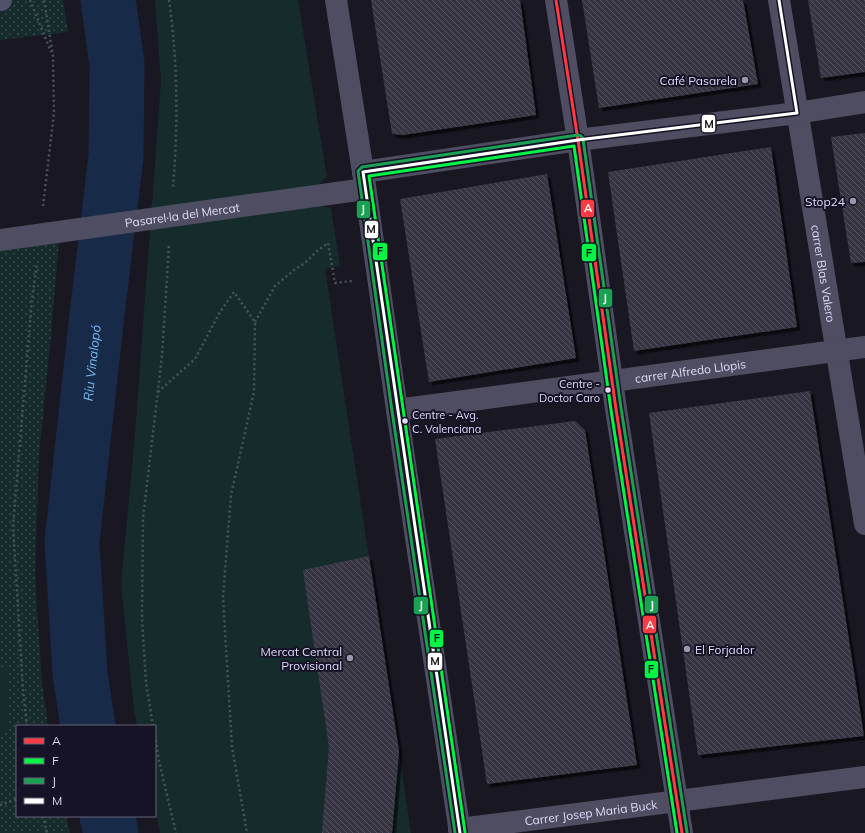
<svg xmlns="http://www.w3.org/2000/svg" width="865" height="833" viewBox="0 0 865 833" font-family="Mulish,sans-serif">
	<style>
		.park { fill: url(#park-dots) }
		.garden { fill: #162c2c }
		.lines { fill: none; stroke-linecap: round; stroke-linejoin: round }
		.river { stroke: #172a47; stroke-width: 55 }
		.building { fill: url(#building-back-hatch); filter: url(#shadow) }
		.path { stroke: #49535e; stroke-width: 2.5; stroke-dasharray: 2 3; stroke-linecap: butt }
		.street { stroke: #4e4d61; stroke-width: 22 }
		.secondary { stroke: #525167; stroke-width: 22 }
		.street-bridge { stroke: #4e4d61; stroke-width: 22 }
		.bus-1-casing { stroke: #161326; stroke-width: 6 }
		.bus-2-casing { stroke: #161326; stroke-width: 6 }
		.bus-3-casing { stroke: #161326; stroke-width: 6 }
		.bus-4-casing { stroke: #161326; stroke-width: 6 }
		.bus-1 { stroke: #ff3a42; stroke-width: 3 }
		.bus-2 { stroke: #02f545; stroke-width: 3 }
		.bus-3 { stroke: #1aa152; stroke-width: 3 }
		.bus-4 { stroke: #fff; stroke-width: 3 }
		.poi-dot { fill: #9a97af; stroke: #161326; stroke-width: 1.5 }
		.bus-dot { fill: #dfdcfb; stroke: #161326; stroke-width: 1.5 }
		.labels { text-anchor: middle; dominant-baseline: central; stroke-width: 4; stroke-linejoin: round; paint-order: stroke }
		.bus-label { font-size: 11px; fill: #dfdcfb; stroke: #161326; text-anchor: end }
		.poi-label { font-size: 12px; fill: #dfdcfb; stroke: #161326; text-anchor: end }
		.street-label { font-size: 12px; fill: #dfdcfb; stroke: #161326 }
		.water-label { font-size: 13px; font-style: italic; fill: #76b8ee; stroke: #161326 }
		.line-badge { stroke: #161326; stroke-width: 1.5 }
		.badge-label { font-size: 11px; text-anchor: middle; font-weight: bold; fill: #fff }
		.pale-badge-label { font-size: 11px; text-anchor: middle; font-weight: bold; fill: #111 }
	</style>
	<defs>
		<pattern id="park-dots" width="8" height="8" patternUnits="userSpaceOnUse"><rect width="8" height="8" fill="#162c2c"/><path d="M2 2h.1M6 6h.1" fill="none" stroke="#374a4c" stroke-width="1.8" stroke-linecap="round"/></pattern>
		<pattern id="building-back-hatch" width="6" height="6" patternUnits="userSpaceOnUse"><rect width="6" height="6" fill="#383643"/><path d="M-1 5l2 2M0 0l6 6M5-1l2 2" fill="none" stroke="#54525f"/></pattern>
		<filter id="shadow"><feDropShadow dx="3.5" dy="3.5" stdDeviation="0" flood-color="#0009"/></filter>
	</defs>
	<rect width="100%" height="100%" fill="#191722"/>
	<path class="park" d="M0,0H63L68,32L0,40Z
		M59,241L51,335L39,455L35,575L42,684L48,726H17V816H66L70,833H0V248Z"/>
	<path class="garden" d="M155,0H298L327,177L319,184L321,206L331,208L340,266L325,269L411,833H160L155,808V726H137L134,710L121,584L135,434L161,82Z
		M6,667L9,732L0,733V668Z"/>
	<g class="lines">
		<g class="river">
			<path id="s1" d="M88,726L80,674L72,542L96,323L116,156L117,64L108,0"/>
			<path d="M107,816L111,833"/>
		</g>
	</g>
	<path class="building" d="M371,0H520L536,115L403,135L392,134Z
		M582,0H743L758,84L599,108Z
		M808,0H865V72L821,78Z
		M865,133V262L851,263L831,137Z
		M771,147L797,327L634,351L608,172Z
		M547,174L576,358L429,382L400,199Z
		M810,391L864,736L698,755L649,413Z
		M575,421L585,430L637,765L487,784L435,439Z
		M369,556L399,751L392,833H322L329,747L303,570Z"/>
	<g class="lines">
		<path class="path" d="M30,0L51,52
			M169,0C178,63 178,125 173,188
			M43,206L54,113L53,56L44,0
			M255,322L275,286L294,270L305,263L316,252L328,243L335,283L352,281
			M158,392L195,359L220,312L234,292L255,322L254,392L231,495L223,597L232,747L247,833
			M27,726L23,690L13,526L32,299L37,263
			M153,726L146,682L142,619L143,518L162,356L169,245
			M155,735L159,761L176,833
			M0,805L17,799
			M43,816L47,833"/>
		<g class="street">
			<path d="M336,0L363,172L397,410L460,833"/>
			<path d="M556,0L578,140L616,409L682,833"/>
			<path id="s2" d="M779,0L865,524"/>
			<path d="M363,172L578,140L797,113L865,102"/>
			<path id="s3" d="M397,410L865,347"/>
			<path id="s4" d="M459,829L865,777"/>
		</g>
		<path class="secondary" d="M0,0H1"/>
		<path class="street-bridge" id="s5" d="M0,240L365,189"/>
		<g class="bus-1-casing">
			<path id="bus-1" d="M556,0L578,140L616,409L682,833"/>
		</g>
		<g class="bus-2-casing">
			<path id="bus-2" d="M465,832L369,176L574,146L611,410L677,833"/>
		</g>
		<g class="bus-3-casing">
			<path id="bus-3" d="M455,833L392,411L358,171L362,167L578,135L581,136L583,139L621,408L687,832"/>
		</g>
		<g class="bus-4-casing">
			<path id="bus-4" d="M460,833L363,172L578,140L797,113L779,0"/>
		</g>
		<use href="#bus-1" class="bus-1"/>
		<use href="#bus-2" class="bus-2"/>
		<use href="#bus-3" class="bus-3"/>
		<use href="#bus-4" class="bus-4"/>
	</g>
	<g class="poi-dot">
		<circle cx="745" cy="80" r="4"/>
		<circle cx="853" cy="201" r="4"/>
		<circle cx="687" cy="649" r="4"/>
		<circle cx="350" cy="658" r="4"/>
	</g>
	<g class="bus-dot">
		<circle cx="608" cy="390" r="3.5"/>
		<circle cx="405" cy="421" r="3.5"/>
	</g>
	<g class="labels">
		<g class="bus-label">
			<text x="600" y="384">Centre -<tspan x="600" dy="14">Doctor Caro</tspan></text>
			<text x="412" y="415" text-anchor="start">Centre - Avg.<tspan x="412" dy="14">C. Valenciana</tspan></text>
		</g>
		<g class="poi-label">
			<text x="737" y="80">Café Pasarela</text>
			<text x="845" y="201">Stop24</text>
			<text x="695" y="649" text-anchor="start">El Forjador</text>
			<text x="342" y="651">Mercat Central<tspan x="342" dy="14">Provisional</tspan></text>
		</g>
		<g class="street-label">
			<text stroke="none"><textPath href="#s5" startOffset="184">Pasarel·la del Mercat</textPath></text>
			<text stroke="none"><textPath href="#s2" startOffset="277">carrer Blas Valero</textPath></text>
			<text stroke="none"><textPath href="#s3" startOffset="296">carrer Alfredo Llopis</textPath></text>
			<text stroke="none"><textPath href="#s4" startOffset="133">Carrer Josep Maria Buck</textPath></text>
		</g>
		<g class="water-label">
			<text stroke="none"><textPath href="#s1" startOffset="365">Riu Vinalopó</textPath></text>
		</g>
	</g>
	<g class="line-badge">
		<rect x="701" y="114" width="15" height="19" rx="4" fill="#fff"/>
		<rect x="580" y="199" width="15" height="19" rx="4" fill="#ff3a42"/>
		<rect x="356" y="200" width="15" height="19" rx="4" fill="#1aa152"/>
		<rect x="364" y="220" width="15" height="19" rx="4" fill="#fff"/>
		<rect x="372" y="242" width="16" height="19" rx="4" fill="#02f545"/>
		<rect x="581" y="243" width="16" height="19" rx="4" fill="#02f545"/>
		<rect x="598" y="288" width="15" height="20" rx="4" fill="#1aa152"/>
		<rect x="644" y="595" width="15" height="19" rx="4" fill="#1aa152"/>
		<rect x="413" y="596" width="16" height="19" rx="4" fill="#1aa152"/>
		<rect x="642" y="615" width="15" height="19" rx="4" fill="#ff3a42"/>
		<rect x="429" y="629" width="15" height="19" rx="4" fill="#02f545"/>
		<rect x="427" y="652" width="16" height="19" rx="4" fill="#fff"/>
		<rect x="644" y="660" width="15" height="19" rx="4" fill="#02f545"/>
	</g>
	<g class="badge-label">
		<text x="588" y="212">A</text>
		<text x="363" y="213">J</text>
		<text x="605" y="302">J</text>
		<text x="652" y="609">J</text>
		<text x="421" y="609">J</text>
		<text x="650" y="629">A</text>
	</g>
	<g class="pale-badge-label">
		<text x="709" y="128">M</text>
		<text x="371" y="233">M</text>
		<text x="380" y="255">F</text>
		<text x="589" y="257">F</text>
		<text x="437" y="642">F</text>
		<text x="435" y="665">M</text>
		<text x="651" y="673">F</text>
	</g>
	<rect x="16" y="725" width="140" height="92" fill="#161326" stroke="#66637b"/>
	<rect x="24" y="738" width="20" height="6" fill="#ff3a42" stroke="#66637b"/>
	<text x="52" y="745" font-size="12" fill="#dfdcfb">A</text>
	<rect x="24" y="758" width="20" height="6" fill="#02f545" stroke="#66637b"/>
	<text x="52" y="765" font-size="12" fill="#dfdcfb">F</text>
	<rect x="24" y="778" width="20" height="6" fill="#1aa152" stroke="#66637b"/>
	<text x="52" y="785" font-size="12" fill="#dfdcfb">J</text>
	<rect x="24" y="798" width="20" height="6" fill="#ffffff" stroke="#66637b"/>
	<text x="52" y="805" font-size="12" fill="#dfdcfb">M</text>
</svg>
